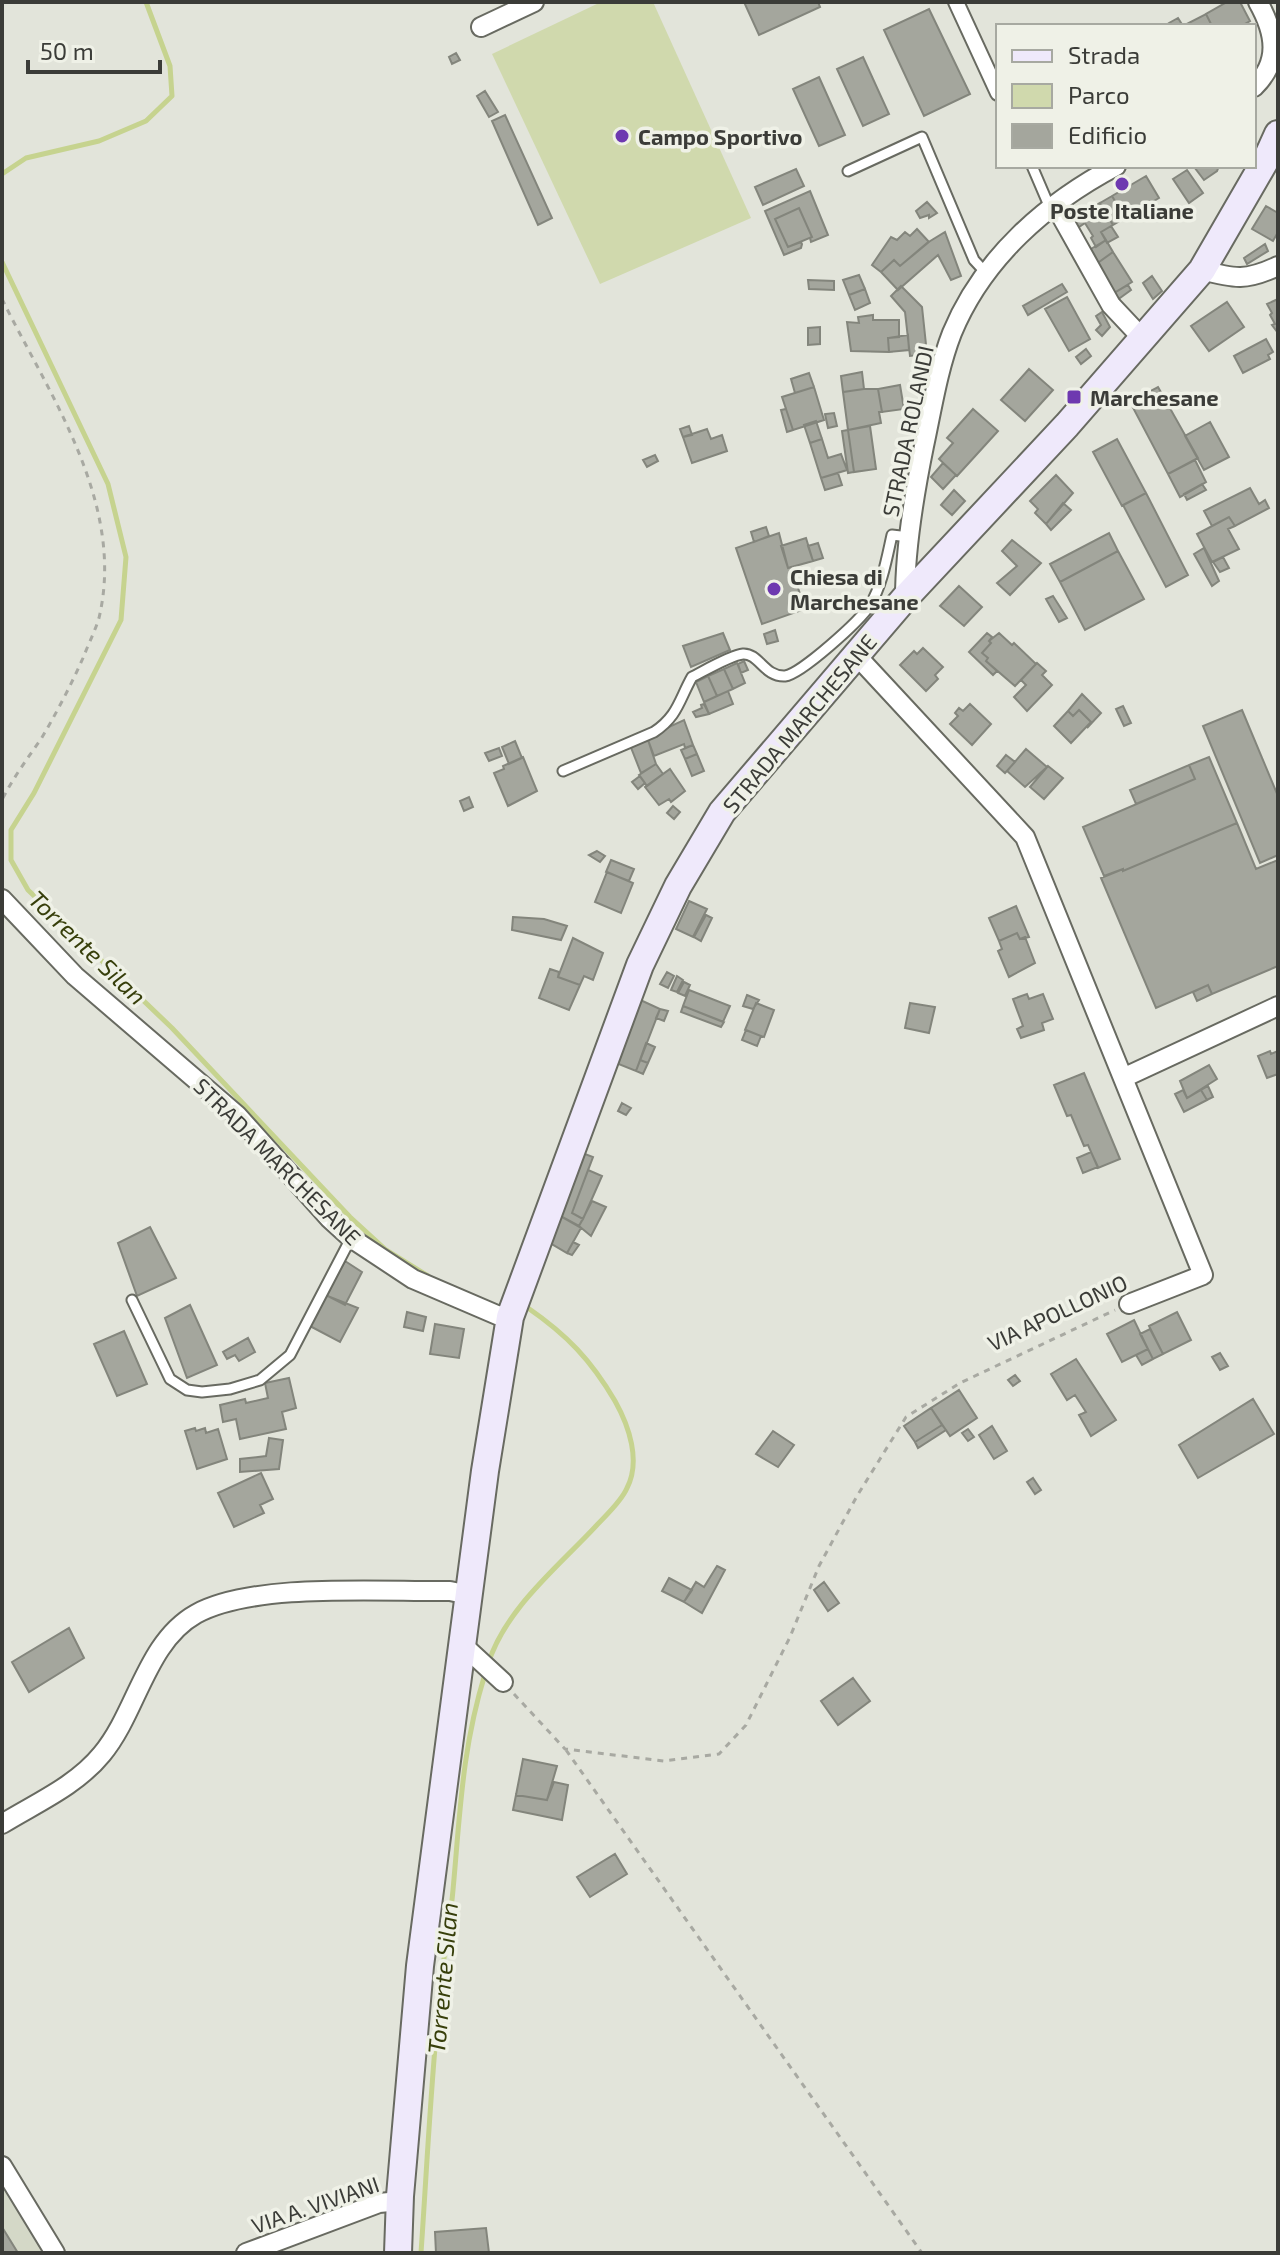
<svg xmlns="http://www.w3.org/2000/svg" width="1280" height="2255" viewBox="0 0 1280 2255" font-family="'Exo 2',sans-serif">
	<style>
		.built { fill: #d4d8c7 }
		.green { fill: #d0d9ad }
		.lines { fill: none; stroke-linecap: round; stroke-linejoin: round }
		.stream { stroke: #c6d38f; stroke-width: 5 }
		.building { fill: #a4a69d; stroke: #83857c; stroke-width: 2 }
		.service-casing { stroke: #686a61; stroke-width: 13 }
		.pedestrian-casing { stroke: #686a61; stroke-width: 18 }
		.minor-casing { stroke: #686a61; stroke-width: 22 }
		.secondary-casing { stroke: #686a61; stroke-width: 30 }
		.path { stroke: #a8a9a2; stroke-width: 3; stroke-dasharray: 6 6; stroke-linecap: butt }
		.service { stroke: #fff; stroke-width: 9 }
		.pedestrian { stroke: #fff; stroke-width: 14 }
		.minor { stroke: #fff; stroke-width: 18 }
		.secondary { stroke: #efe9fb; stroke-width: 26 }
		.poi-dot { fill: #6e39b0; stroke: #eff1e7; stroke-width: 3 }
		.labels { text-anchor: middle; dominant-baseline: central; stroke-width: 7; stroke-linejoin: round; paint-order: stroke }
		.poi-label { font-size: 22px; font-weight: bold; fill: #3b3c38; stroke: #eff1e7; text-anchor: start }
		.street-label { font-size: 22px; fill: #3b3c38; stroke: #eff1e7 }
		.water-label { font-size: 24px; font-style: italic; fill: #373f0b; stroke: #eff1e7 }
	</style>
	<rect width="100%" height="100%" fill="#e2e4da"/>
	<path class="built" d="M2,2186L42,2253H2Z"/>
	<path class="green" d="M601,2H653L751,218L600,284L492,54Z"/>
	<g class="lines">
		<path class="stream" d="M2,174L26,158L99,141L146,121L172,96L170,66L146,2
			M2,262L108,484L126,557L121,620L34,793L11,830V860L28,890L172,1028L350,1217L386,1250L428,1276
			M488,1664C506,1608 557,1568 596,1526C606,1515 621,1502 627,1488C641,1461 629,1426 615,1401C591,1360 567,1335 528,1308
			M421,2253C427,2166 431,2079 440,1992C443,1958 450,1924 453,1890C460,1814 462,1748 485,1674"/>
	</g>
	<path class="building" d="M744,2H818L820,7L759,35Z
		M1227,2H1240L1250,21L1241,26H1212L1206,14Z
		M929,9L970,94L924,116L884,30Z
		M1206,14L1212,26H1182H1183Z
		M1178,18L1183,26H1171L1169,23Z
		M456,53L460,60L452,64L449,57Z
		M863,57L889,114L863,126L837,69Z
		M819,77L845,135L819,146L793,89Z
		M485,91L498,112L489,117L477,96Z
		M505,115L552,218L538,225L492,121Z
		M1199,166H1219L1217,171L1204,180L1195,168Z
		M796,169L804,186L763,205L755,187Z
		M1187,170L1203,193L1189,203L1173,179Z
		M1146,176L1159,198L1125,218L1112,196Z
		M810,191L828,235L811,242L810,238L812,237L799,208L775,219L788,247L801,242L802,244L801,248L784,255L765,211Z
		M1112,196L1125,218L1113,225L1100,203Z
		M927,202L937,213L929,218V215L920,218L916,211Z
		M1100,203L1113,225L1101,232L1106,240L1096,247L1091,238L1093,236L1080,215Z
		M1266,206L1278,213V232L1273,241L1252,229Z
		M799,208L812,237L788,247L775,219Z
		M1080,215L1085,223L1076,229L1071,221Z
		M1111,226L1118,237L1107,243L1101,232Z
		M917,229L929,242L900,266L894,260L881,272L872,265L891,237L897,240L905,232L910,236Z
		M945,232L961,276L951,280L938,255L898,290L881,272L894,260L900,266L927,243Z
		M1106,240L1113,252L1092,267L1084,253Z
		M1265,244L1268,251L1247,264L1244,258Z
		M1113,252L1132,282L1109,296L1092,267Z
		M859,275L865,289L849,295L843,280Z
		M1152,276L1162,291L1153,299L1143,283Z
		M808,280L834,281V290L809,289Z
		M1062,284L1067,292L1028,315L1023,306Z
		M1128,285L1131,290L1113,303L1109,296Z
		M901,286L922,307L927,354L910,356L905,312L891,296Z
		M865,289L870,303L855,310L849,295Z
		M1278,296V333L1272,325L1275,324L1270,315L1272,313L1267,304L1278,299Z
		M1067,297L1090,339L1069,351L1045,309Z
		M1227,302L1244,327L1209,351L1191,326Z
		M1102,312L1110,327L1102,336L1096,330L1101,325L1096,316Z
		M873,315V320H899V337L888,338L889,352L851,351L847,322L859,323L858,317Z
		M820,327V344L808,345V328Z
		M908,335L909,350L889,352L888,338Z
		M1266,339L1273,352L1268,355L1270,359L1243,373L1234,356Z
		M1086,349L1091,356L1081,364L1076,357Z
		M1029,369L1053,390L1025,421L1001,400Z
		M862,372L864,389L843,392L841,376Z
		M809,373L814,387L795,393L791,379Z
		M900,385L904,409L882,412L878,389Z
		M814,387L824,420L793,430L782,397Z
		M1158,387L1198,458L1168,474L1130,402Z
		M864,389H878L882,412H879L881,423L848,430L843,392Z
		M786,409L793,430L787,432L781,410Z
		M973,409L998,431L957,476L939,459L953,443L947,438Z
		M834,413L837,426L828,428L825,414Z
		M816,421L822,439L810,443L804,425Z
		M1210,422L1229,457L1204,470L1185,436Z
		M689,426L692,435L683,437L680,429Z
		M870,426L876,469L854,472L848,430Z
		M707,429L711,439L722,435L727,451L692,463L683,437Z
		M848,430L854,472L848,473L842,431Z
		M822,439L828,458L841,454L847,470L821,478L810,443Z
		M1117,439L1146,493L1122,506L1093,452Z
		M655,455L658,461L647,467L643,460Z
		M1195,460L1206,482L1180,497L1168,474Z
		M943,463L956,475L943,489L931,477Z
		M838,473L842,485L825,490L821,478Z
		M1056,475L1073,493L1046,524L1035,513L1038,509L1030,501Z
		M1202,484L1206,490L1187,500L1184,494Z
		M1250,488L1259,504L1265,500L1269,508L1235,526L1229,517L1212,526L1204,511Z
		M954,490L965,501L952,515L941,505Z
		M1146,493L1188,575L1166,587L1123,505Z
		M1063,503L1071,510L1051,530L1046,524Z
		M1229,517L1235,526L1228,529L1239,549L1212,562L1197,534Z
		M766,527L769,536L754,542L751,532Z
		M779,533L788,568L791,567L805,609L762,624L736,548Z
		M1109,533L1118,551L1060,582L1050,564Z
		M806,538L813,561L788,568L781,546Z
		M1012,540L1041,563L1010,595L997,583L1017,566L1002,551Z
		M818,543L823,558L813,561L808,546Z
		M1204,548L1219,581L1212,586L1194,554Z
		M1118,551L1144,599L1085,630L1060,582Z
		M1223,557L1229,568L1220,572L1213,562Z
		M959,586L982,607L964,626L940,606Z
		M1053,596L1067,618L1059,622L1046,599Z
		M775,630L778,641L767,644L764,634Z
		M723,633L730,650L691,667L683,646Z
		M987,633L992,637L989,641L991,643L982,653L988,658L986,661L997,671L993,675L969,652Z
		M999,633L1012,645L1014,643L1036,664L1015,686L986,661L988,658L982,653L991,643L989,641Z
		M923,648L943,667L935,675L938,679L926,691L900,665L914,651L917,654Z
		M744,661L748,670L741,673L738,664Z
		M737,663L745,683L733,689L724,669Z
		M1037,663L1046,671L1042,675L1052,685L1027,711L1014,697L1026,685L1021,680Z
		M724,669L733,689L717,696L708,676Z
		M708,676L717,696L704,702L696,682Z
		M728,691L733,704L709,714L704,702Z
		M1082,694L1101,713L1087,728L1091,722L1079,710L1073,716L1068,711Z
		M704,704L709,714L696,717L693,712L702,708L701,705Z
		M970,704L991,724L972,745L950,724L958,716L955,713L959,708L963,711Z
		M1123,706L1131,723L1124,726L1116,709Z
		M1079,710L1091,722L1071,743L1054,726L1068,711L1073,716Z
		M1242,710L1278,796V855L1260,863L1203,726Z
		M684,720L693,745L685,748L684,744L654,756L647,737Z
		M647,737L656,764L641,773L630,745Z
		M515,741L522,758L509,764L502,747Z
		M693,745L697,754L685,759L681,750Z
		M499,748L502,756L489,761L485,753Z
		M1026,749L1047,767L1025,787L1007,771Z
		M697,754L704,771L692,776L685,759Z
		M1006,755L1015,762L1005,773L997,766Z
		M523,757L537,791L508,806L494,773L504,769L503,766Z
		M1209,757L1237,823L1123,871V869L1104,876L1083,827L1195,779L1189,765Z
		M656,764L663,774L647,786L639,775Z
		M1189,765L1195,779L1136,804L1130,790Z
		M1048,766L1063,778L1044,799L1030,787Z
		M670,769L685,791L671,802L669,799L659,805L645,787Z
		M640,776L645,783L638,789L632,782Z
		M469,797L473,807L464,811L460,801Z
		M673,806L680,812L674,819L667,813Z
		M1237,823L1256,869L1278,860V966L1212,994L1208,985L1156,1008L1101,878L1123,869V871Z
		M597,851L605,856L600,862L589,855Z
		M611,860L634,869L629,881L606,872Z
		M607,872L633,883L621,913L595,902Z
		M689,901L707,909L693,937L676,929Z
		M1016,906L1029,937L1020,939L1017,933L999,941L989,918Z
		M706,915L712,918L701,941L694,937Z
		M513,917L544,919L567,926L561,940L512,930Z
		M1017,933L1020,939L1025,937L1035,963L1009,977L998,951L1002,949L999,941Z
		M573,938L603,953L593,980L584,976L580,985L558,977Z
		M550,969L559,972L558,977L580,985L569,1010L539,998Z
		M667,972L674,976L668,988L660,984Z
		M677,976L683,980L677,992L671,990Z
		M684,982L690,985L685,996L678,993Z
		M1208,985L1212,994L1197,1001L1193,992Z
		M689,990L730,1006L723,1022L683,1006Z
		M1027,994L1029,999L1043,994L1053,1019L1042,1023L1044,1030L1021,1038L1017,1029L1023,1026L1013,999Z
		M747,995L759,1000L753,1009L743,1006Z
		M636,998L660,1009L636,1071L611,1061Z
		M756,1003L774,1010L764,1037L745,1030Z
		M910,1003L935,1007L929,1033L905,1028Z
		M683,1006L724,1022L721,1027L681,1012Z
		M660,1009L668,1011L664,1021L656,1018Z
		M746,1030L761,1036L757,1046L742,1040Z
		M646,1043L655,1047L648,1063L640,1060Z
		M1270,1051L1271,1054L1278,1051V1074L1267,1078L1258,1056Z
		M640,1060L648,1063L643,1074L636,1071Z
		M1209,1065L1217,1079L1187,1098L1180,1081Z
		M1084,1073L1120,1159L1098,1168L1088,1145L1084,1146L1071,1115L1067,1116L1054,1085Z
		M1208,1086L1213,1097L1207,1100L1201,1090Z
		M1183,1090L1187,1098L1201,1090L1207,1100L1184,1112L1175,1094Z
		M622,1103L631,1108L626,1115L618,1111Z
		M577,1151L593,1157L572,1213L583,1219L579,1226L553,1212Z
		M1091,1152L1098,1167L1083,1173L1077,1158Z
		M588,1170L602,1176L583,1219L572,1213Z
		M592,1201L606,1207L591,1236L579,1226Z
		M553,1212L581,1228L567,1253L540,1237Z
		M150,1227L176,1278L137,1296L118,1243Z
		M573,1242L579,1245L572,1255L567,1253Z
		M345,1261L362,1272L345,1305L326,1295Z
		M325,1295L358,1308L340,1342L308,1325Z
		M190,1305L217,1365L187,1378L165,1318Z
		M407,1312L426,1317L423,1331L404,1327Z
		M1177,1312L1191,1340L1163,1354L1149,1326Z
		M1134,1320L1148,1349L1122,1362L1107,1334Z
		M435,1324L464,1329L459,1358L430,1354Z
		M1150,1329L1163,1354L1153,1359L1140,1334Z
		M124,1331L147,1384L117,1396L94,1344Z
		M248,1338L255,1352L239,1361L235,1355L227,1359L223,1352Z
		M1148,1349L1153,1359L1142,1365L1136,1355Z
		M1220,1353L1228,1366L1220,1370L1212,1357Z
		M1076,1359L1116,1420L1091,1436L1079,1415L1086,1412L1075,1395L1067,1400L1051,1374Z
		M1015,1375L1020,1381L1013,1386L1008,1380Z
		M289,1378L296,1408L282,1412L286,1429L240,1439L236,1419L223,1422L220,1405L245,1399L246,1403L268,1398L265,1383Z
		M959,1390L977,1418L950,1436L931,1408Z
		M1253,1399L1274,1434L1198,1478L1179,1445Z
		M931,1408L942,1425L915,1442L904,1426Z
		M942,1425L946,1430L918,1448L915,1442Z
		M992,1426L1007,1451L994,1459L979,1435Z
		M195,1428L196,1431L205,1428L206,1433L218,1429L227,1459L197,1469L185,1431Z
		M968,1429L974,1437L968,1441L962,1433Z
		M773,1431L794,1445L778,1467L756,1454Z
		M269,1438L283,1440L279,1469L240,1472V1459L266,1456Z
		M261,1473L273,1499L260,1505L264,1513L234,1527L218,1493Z
		M1033,1478L1041,1490L1035,1494L1027,1482Z
		M717,1566L725,1570L702,1613L684,1602L696,1582L704,1587Z
		M669,1578L692,1590L684,1602L662,1591Z
		M824,1582L839,1603L828,1611L814,1590Z
		M69,1628L84,1658L29,1692L12,1662Z
		M853,1678L870,1701L838,1725L821,1701Z
		M523,1759L557,1766L547,1800L516,1795Z
		M554,1782L568,1785L562,1820L513,1810L516,1795L547,1800Z
		M615,1854L627,1874L590,1897L577,1877Z
		M2,2227L18,2253H2Z
		M486,2228L489,2253H436L435,2232Z"/>
	<g class="lines">
		<g class="service-casing">
			<path id="service" d="M1032,166L1050,208
				M848,171L922,137L974,260L986,273
				M563,771L654,732C678,716 679,700 692,677C704,671 731,655 743,654C759,653 764,677 785,676C801,674 860,621 870,605C882,586 887,557 892,535L909,537
				M132,1300L170,1379L187,1390L202,1392L230,1389L260,1380L290,1355L351,1238"/>
		</g>
		<g class="pedestrian-casing">
			<path id="pedestrian" d="M956,2L998,93"/>
		</g>
		<g class="minor-casing">
			<path id="minor" d="M481,27L534,2
				M1254,87C1280,62 1276,34 1258,2
				M1055,205L1111,305L1142,338
				M1202,270C1235,279 1246,281 1278,266
				M905,598C905,548 914,495 924,446C932,409 938,369 952,333C983,258 1046,203 1116,166
				M856,655L1025,837L1203,1275L1129,1304
				M2,899L75,976L237,1115L329,1218L351,1238L413,1279L497,1315L510,1317
				M1123,1078L1278,1006
				M464,1646L503,1682
				M2,1824C36,1803 76,1786 102,1754C137,1712 146,1642 196,1614C254,1582 382,1592 450,1591L469,1595
				M2,2166L55,2253
				M246,2253L379,2203L400,2201"/>
		</g>
		<g class="secondary-casing">
			<path id="secondary" d="M398,2253L400,2196L420,1966L485,1471L510,1317L640,965L678,886L722,812L905,598L1067,425L1202,270L1268,156L1278,134"/>
		</g>
		<path class="path" d="M2,299C50,396 126,504 99,618C95,631 88,645 83,658C71,685 56,714 41,739C27,759 13,778 2,800
			M514,1694L565,1749L664,1761L719,1754L746,1725L790,1637L819,1566L857,1496L906,1417L960,1383L1115,1310
			M566,1750L922,2253"/>
		<use href="#service" class="service"/>
		<use href="#pedestrian" class="pedestrian"/>
		<use href="#minor" class="minor"/>
		<use href="#secondary" class="secondary"/>
	</g>
	<g class="poi-dot">
		<circle cx="622" cy="136" r="8"/>
		<circle cx="1122" cy="184" r="8"/>
		<rect x="1066" y="389" width="16" height="16" rx="4"/>
		<circle cx="774" cy="589" r="8"/>
	</g>
	<g class="labels">
		<g class="poi-label">
			<text x="638" y="136">Campo Sportivo</text>
			<text x="1122" y="210" text-anchor="middle">Poste Italiane</text>
			<text x="1090" y="397">Marchesane</text>
			<text x="790" y="576">Chiesa di<tspan x="790" dy="25">Marchesane</tspan></text>
		</g>
		<g class="street-label">
			<text transform="translate(907 431) rotate(-78)">STRADA ROLANDI</text>
			<text transform="translate(799 723) rotate(-50)">STRADA MARCHESANE</text>
			<text transform="translate(278 1161) rotate(45)">STRADA MARCHESANE</text>
			<text transform="translate(1057 1312) rotate(-25)">VIA APOLLONIO</text>
			<text transform="translate(315 2204) rotate(-19)">VIA A. VIVIANI</text>
		</g>
		<g class="water-label">
			<text transform="translate(88 947) rotate(44)">Torrente Silan</text>
			<text transform="translate(442 1978) rotate(-85)">Torrente Silan</text>
		</g>
	</g>
	<rect width="1280" height="2255" fill="none" stroke="#3b3c38" stroke-width="8"/>
	<rect x="996" y="24" width="260" height="144" fill="#eff1e7" stroke="#a7a9a1" stroke-width="2"/>
	<rect x="1012" y="50" width="40" height="12" fill="#efe9fb" stroke="#a7a9a1" stroke-width="2"/>
	<text x="1068" y="64" font-size="24" fill="#3b3c38">Strada</text>
	<rect x="1012" y="84" width="40" height="24" fill="#d0d9ad" stroke="#a7a9a1" stroke-width="2"/>
	<text x="1068" y="104" font-size="24" fill="#3b3c38">Parco</text>
	<rect x="1012" y="124" width="40" height="24" fill="#a4a69d" stroke="#a7a9a1" stroke-width="2"/>
	<text x="1068" y="144" font-size="24" fill="#3b3c38">Edificio</text>
	<path d="M28 60v12h132v-12" fill="none" stroke="#3b3c38" stroke-width="4"/>
	<text x="40" y="60" font-size="24" fill="#3b3c38" stroke="#eff1e7" stroke-width="6" paint-order="stroke">50 m</text>
</svg>
